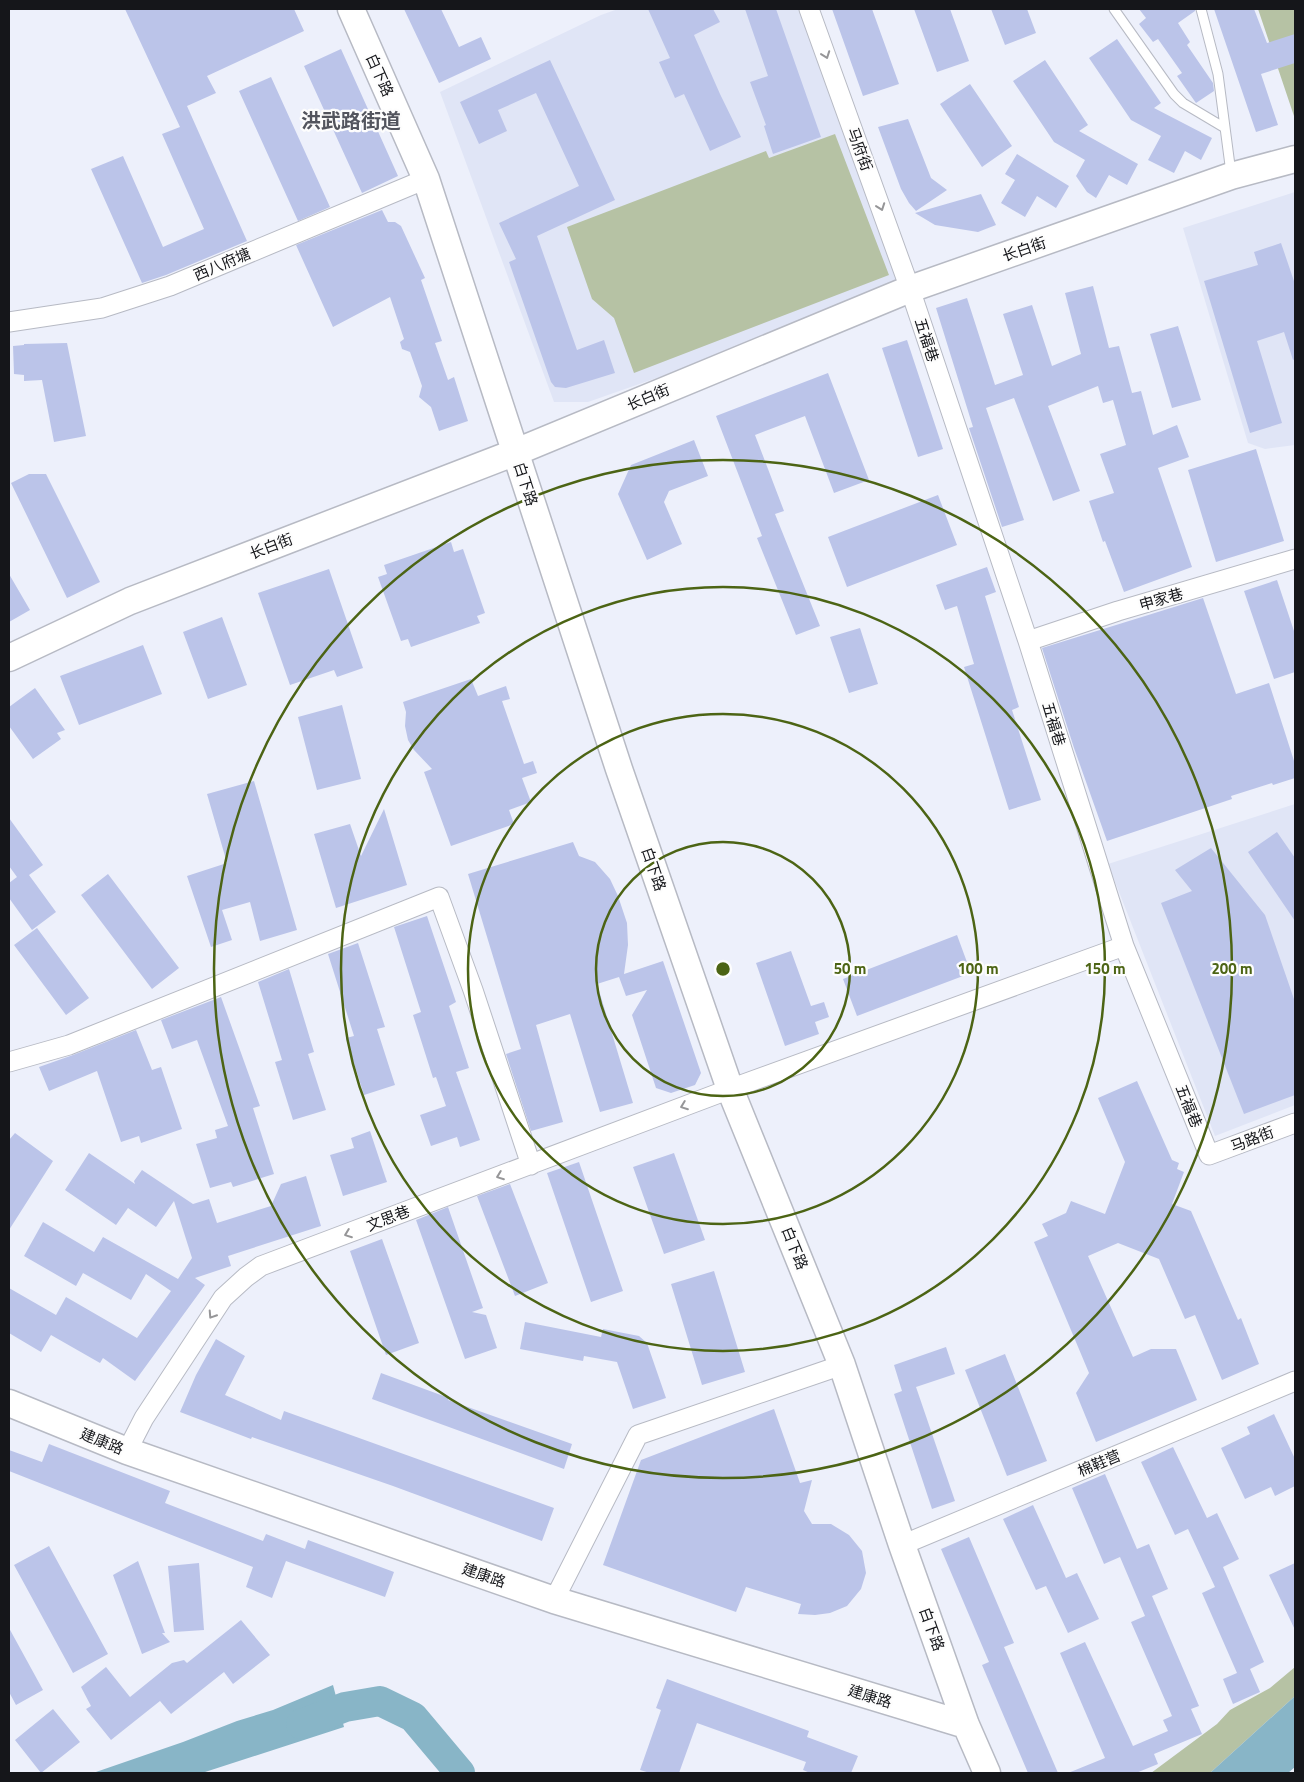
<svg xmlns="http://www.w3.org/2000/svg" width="1304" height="1782" viewBox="0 0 1304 1782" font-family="'Titillium Web','Noto Sans SC',sans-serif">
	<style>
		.built { fill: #e0e5f6 }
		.green { fill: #b6c2a4 }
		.water { fill: #88b5c7 }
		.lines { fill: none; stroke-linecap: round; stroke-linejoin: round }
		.river { stroke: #88b5c7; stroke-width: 30 }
		.building { fill: #bbc4e9 }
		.lane-casing { stroke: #b7bac4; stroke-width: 11 }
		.street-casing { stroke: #b7bac4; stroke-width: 21 }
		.secondary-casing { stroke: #b7bac4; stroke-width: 29 }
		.lane { stroke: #fff; stroke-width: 9 }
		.street { stroke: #fff; stroke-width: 19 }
		.secondary { stroke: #fff; stroke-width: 26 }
		.oneway { stroke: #969698 }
		.ring { fill: none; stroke: #4c6414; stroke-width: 2.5 }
		.labels { text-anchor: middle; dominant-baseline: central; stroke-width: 4.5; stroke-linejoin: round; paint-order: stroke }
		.street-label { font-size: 15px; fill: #15161a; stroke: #fdfdfd }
		.district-label { font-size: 20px; font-weight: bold; fill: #53555e; stroke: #fdfdfd }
		.centre { fill: #4c6414; stroke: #fdfdfd; stroke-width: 2.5 }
		.ring-label { font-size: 15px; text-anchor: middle; font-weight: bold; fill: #4c6414; stroke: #fdfdfd; stroke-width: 4.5; stroke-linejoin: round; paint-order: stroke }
	</style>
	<rect width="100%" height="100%" fill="#edf0fb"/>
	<path class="built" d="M618,9H809L910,289L588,402H554L440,92L601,15Z
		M1295,192V445L1265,449L1248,443L1183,228Z
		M1295,804V1105L1215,1136L1108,864Z"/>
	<path class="green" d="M1258,9H1295V119Z
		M835,134L889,275L634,373L614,318L592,299L567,227L766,151L769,158Z
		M1295,1667V1696L1210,1773H1151L1217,1724L1230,1710L1270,1688Z"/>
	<path class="water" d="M333,1685L344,1727L202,1773H93L183,1742L237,1721L273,1710Z
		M1295,1696V1767L1288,1773H1210Z"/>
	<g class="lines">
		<path class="river" d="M301,1724L345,1707L380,1701L413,1717L460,1773"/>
	</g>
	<path class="building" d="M125,9H294L304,31L207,76L216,93L187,106L247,241L166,275L142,283L91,169L123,156L163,247L204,229L162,134L180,127Z
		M404,9H441L459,47L481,37L491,59L439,83Z
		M648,9H713L720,22L694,35L720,94L741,137L710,151L684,94L675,98L659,62L670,58Z
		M745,9H776L821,137L773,154L764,126L766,125L750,82L768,76Z
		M832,9H872L899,84L863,96Z
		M914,9H950L969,61L937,72Z
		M991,9H1027L1036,33L1005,45Z
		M1139,9H1195V11L1178,23L1190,42L1187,45L1213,83L1214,91L1196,103L1177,76L1182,73L1158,39L1153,42L1139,24L1146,18Z
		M1214,9H1254L1267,43L1295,34V63L1261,74L1278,125L1256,132Z
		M1117,39L1161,103L1154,108L1212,138L1201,160L1185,151L1174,173L1148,160L1161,136L1131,120L1089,58Z
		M341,49L398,176L362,193L304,66Z
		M550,60L615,200L537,236L577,350L604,340L615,373L566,388L555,387L551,382L509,262L516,259L499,223L579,186L536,93L498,110L507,131L479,144L460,102Z
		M1045,60L1088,125L1079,131L1138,164L1127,185L1109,175L1096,198L1087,192L1076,176L1085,160L1054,142L1013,81Z
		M271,77L330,207L298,221L239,91Z
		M970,84L1012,146L982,167L940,104Z
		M908,119L931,178L947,190L916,211L909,203L901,189L878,127Z
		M1017,154L1069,186L1056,208L1037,196L1025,217L1001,203L1015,180L1005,174Z
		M981,194L996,225L978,232L935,225L915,213Z
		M382,210L388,222H395L401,226L425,278L421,280L442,341L435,343L448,380L454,377L468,421L439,431L431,407L419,397L422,386L410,352L402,349L400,342L404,339L390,297L333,327L296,245Z
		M1281,243L1295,284V359L1293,360L1284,332L1257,341L1282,423L1250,433L1204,281L1258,265L1254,252Z
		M1093,286L1109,348L1119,346L1132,393L1141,391L1153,435L1177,425L1189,457L1158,468L1192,567L1124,592L1105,541L1103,542L1089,501L1114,493L1100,454L1126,445L1113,400L1103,403L1098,386L1048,406L1080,491L1053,501L1014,398L986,408L1024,520L1002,527L969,428L973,427L936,308L967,298L995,385L1023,375L1003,314L1032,305L1052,366L1081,354L1065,293Z
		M1178,326L1201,400L1172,408L1150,334Z
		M907,340L943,449L918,457L882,348Z
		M67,343L86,436L54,442L42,380L24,381V375L14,374L13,346L24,345V344Z
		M828,373L869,480L834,493L805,416L755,435L784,511L775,514L820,626L796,635L757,538L762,536L716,416Z
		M694,440L708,476L669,491L664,502L682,544L647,560L618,494L631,465Z
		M1256,449L1284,541L1216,562L1188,470Z
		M29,474H46L100,582L67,598L11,483Z
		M938,495L957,545L847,587L828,537Z
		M451,542L454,552L463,549L485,613L477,616L480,623L411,647L408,639L401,641L378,577L387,574L384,565Z
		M987,567L996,592L985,596L1019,707L1012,710L1041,800L1009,810L964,667L974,664L957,606L945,610L936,585Z
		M329,569L363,668L337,677L334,670L290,685L258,593Z
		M9,574L30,610L9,622Z
		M1277,580L1295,634V672L1274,679L1244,591Z
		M1203,598L1236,694L1269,683L1295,764V778L1273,785L1272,783L1231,796L1232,799L1107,841L1074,748L1042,648Z
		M222,617L247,685L208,699L183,632Z
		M860,628L878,684L849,693L830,637Z
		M143,645L162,694L79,725L60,676Z
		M471,679L478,696L506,686L510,699L502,701L524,764L533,761L537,773L522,778L531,802L509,810L514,824L451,846L424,772L432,769L414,750L408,740L405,726L406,712L403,702Z
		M35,688L65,730L57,733L61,739L33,759L9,726V707Z
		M342,705L361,779L317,790L298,717Z
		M254,781L297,930L260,941L250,902L222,910L232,940L211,947L187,876L227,863L207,794Z
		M384,809L407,885L336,908L314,834L350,824L361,856Z
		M9,818L43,865L29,875L56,912L32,930L9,898V883L17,877L9,866Z
		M1277,832L1295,858V921L1248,852Z
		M573,842L579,856L595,862L610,879L618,896L627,923L628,945L624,974L663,961L701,1073L695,1085L671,1093L656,1088L632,1015L647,990L626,996L619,977L597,984L633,1103L600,1112L570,1014L536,1025L563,1122L531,1131L506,1054L521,1049L468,874Z
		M1211,848L1265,915L1295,1002V1095L1244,1114L1161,903L1192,891L1175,870Z
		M108,874L179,968L152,989L81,895Z
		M427,916L456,1002L449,1006L469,1068L456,1072L480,1140L460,1147L457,1137L431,1146L420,1115L446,1106L436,1077L433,1078L413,1015L421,1012L394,927Z
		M37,928L89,998L66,1015L14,945Z
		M957,935L971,973L857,1016L843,979Z
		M358,943L385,1027L377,1029L395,1085L364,1095L346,1038L354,1036L328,954Z
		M791,951L811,1006L824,1002L829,1017L815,1022L819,1034L785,1046L756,963Z
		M289,969L314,1052L308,1054L326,1110L293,1120L275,1062L282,1060L258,982Z
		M221,997L260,1106L253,1108L274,1174L233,1187L231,1182L210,1188L196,1144L217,1138L215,1130L228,1126L197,1040L172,1049L161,1020Z
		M136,1030L152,1070L161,1067L182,1129L141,1143L139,1136L121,1142L97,1071L49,1091L39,1067L73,1055Z
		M1137,1081L1172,1160L1179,1163L1177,1169L1184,1172L1172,1204L1191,1211L1238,1320L1241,1318L1259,1364L1222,1380L1195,1315L1185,1319L1159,1259L1118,1243L1088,1256L1133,1357L1151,1349H1176L1197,1400L1096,1442L1076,1393L1089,1373L1034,1242L1048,1236L1042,1224L1066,1213L1071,1201L1105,1214L1125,1162L1098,1098Z
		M370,1131L387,1182L343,1196L330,1155L354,1148L351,1138Z
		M15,1133L53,1161L9,1230V1140Z
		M89,1153L135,1184L134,1181L142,1170L193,1204L209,1199L217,1223L271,1206L281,1184L306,1176L321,1226L228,1256L231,1266L195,1278L205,1285L135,1381L103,1358L100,1363L51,1335L41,1352L9,1333V1288L56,1315L66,1297L137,1338L171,1291L146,1274L131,1300L83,1273L76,1286L24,1256L43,1222L94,1252L103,1237L178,1279L192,1258L174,1201L156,1227L128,1208L116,1225L65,1190Z
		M674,1153L705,1240L664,1254L633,1167Z
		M579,1162L623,1291L591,1302L547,1173Z
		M510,1184L548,1283L515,1296L477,1196Z
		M448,1207L483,1308L472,1312L486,1315L497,1348L465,1359L416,1220Z
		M382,1239L419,1343L386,1355L350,1251Z
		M714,1271L745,1372L702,1385L671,1284Z
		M525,1322L601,1337L603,1329L639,1336L647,1343L666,1398L633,1409L617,1362L584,1356L583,1361L520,1349Z
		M216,1339L245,1356L225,1395L281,1420L284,1411L554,1508L542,1541L393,1486L252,1437L251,1439L180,1412L196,1375Z
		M946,1347L955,1374L916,1387L955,1501L932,1509L894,1394L902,1391L894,1365Z
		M1005,1354L1047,1461L1007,1476L965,1370Z
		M381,1373L449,1398L448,1400L572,1444L564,1469L372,1399Z
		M774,1409L800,1483L812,1480L804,1511L812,1524H831L849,1535L862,1551L866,1573L861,1589L847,1606L830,1613L815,1615L798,1614L801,1604L746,1587L736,1612L603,1565L641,1460Z
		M1274,1414L1295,1459V1486L1275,1496L1271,1487L1245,1499L1221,1448L1250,1434L1247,1427Z
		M49,1444L170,1491L165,1503L263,1541L266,1534L305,1549L308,1540L394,1572L385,1597L286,1561L272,1598L246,1587L253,1567L9,1471V1450L42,1462Z
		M1173,1447L1207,1518L1217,1513L1239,1559L1223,1567L1264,1662L1250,1669L1260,1692L1233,1704L1223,1679L1237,1673L1202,1593L1215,1587L1188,1529L1175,1535L1141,1462Z
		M1105,1474L1137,1549L1149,1544L1168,1589L1152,1596L1199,1706L1191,1709L1202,1734L1154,1754L1158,1764L1136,1773H1068L1105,1758L1060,1653L1085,1642L1133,1746L1168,1731L1163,1720L1172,1716L1131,1622L1145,1616L1120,1557L1104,1564L1072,1488Z
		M1033,1505L1066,1578L1077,1573L1099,1619L1068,1633L1046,1586L1036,1590L1003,1519Z
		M969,1537L1014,1643L1004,1647L1058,1773H1028L982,1665L989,1662L941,1549Z
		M49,1546L108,1654L73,1673L14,1565Z
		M138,1561L165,1633H162L170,1642L142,1654L113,1575Z
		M199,1563L204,1630L174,1632L168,1566Z
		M1295,1563V1630L1269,1575Z
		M241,1620L270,1655L233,1684L224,1672L171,1714L160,1701L111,1740L86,1709L91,1706L81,1687L106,1667L130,1697L172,1663L184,1660L187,1663Z
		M9,1628L43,1690L16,1705L9,1692Z
		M667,1679L809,1731L807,1737L858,1756L851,1773H810L803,1770L806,1762L697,1723L679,1773H650L640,1770L661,1710L656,1708Z
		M53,1709L80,1742L41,1773L15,1740Z"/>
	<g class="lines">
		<g class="lane-casing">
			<path id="lane" d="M1114,9L1174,94L1183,103L1225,128
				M1201,9L1218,74L1231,173"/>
		</g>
		<g class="street-casing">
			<path id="street" d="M809,9L910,289L1028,641L1124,946L1209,1155L1295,1123
				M9,322L102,308L170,286L426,179
				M1028,641L1118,611L1295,559
				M9,1062L69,1045L439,897L473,990L531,1165
				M127,1451L144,1418L223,1298L246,1277L261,1266L730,1089L1124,946
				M902,1545L1295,1381
				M554,1600L638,1435L842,1365"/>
		</g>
		<g class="secondary-casing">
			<path id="secondary" d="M351,9L426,179L619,769L730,1089L842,1365L902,1545L966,1725L987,1773
				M9,658L130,601L516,452L910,289L1231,176L1295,159
				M9,1403L127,1451L554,1600L966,1725"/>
		</g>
		<use href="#lane" class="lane"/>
		<use href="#street" class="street"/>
		<use href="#secondary" class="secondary"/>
	</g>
	<defs><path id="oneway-chevron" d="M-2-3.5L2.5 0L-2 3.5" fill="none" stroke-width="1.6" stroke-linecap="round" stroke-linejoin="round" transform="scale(1.25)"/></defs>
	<g class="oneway">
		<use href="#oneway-chevron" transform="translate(826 55) rotate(70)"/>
		<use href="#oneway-chevron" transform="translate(881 207) rotate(70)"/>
		<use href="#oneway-chevron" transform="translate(684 1106) rotate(159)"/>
		<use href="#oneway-chevron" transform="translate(500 1176) rotate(159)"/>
		<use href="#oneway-chevron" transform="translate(348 1234) rotate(159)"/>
		<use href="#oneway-chevron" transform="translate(212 1315) rotate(123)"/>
	</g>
	<g class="ring">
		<circle cx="723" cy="969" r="127"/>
		<circle cx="723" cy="969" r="255"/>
		<circle cx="723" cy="969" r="382"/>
		<circle cx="723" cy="969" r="509"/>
	</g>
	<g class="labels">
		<g class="street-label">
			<text transform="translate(380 75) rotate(66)">白下路</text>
			<text transform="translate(860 149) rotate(70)">马府街</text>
			<text transform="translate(1024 249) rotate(-19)">长白街</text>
			<text transform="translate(222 264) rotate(-23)">西八府塘</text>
			<text transform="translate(927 340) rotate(72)">五福巷</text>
			<text transform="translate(648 397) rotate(-23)">长白街</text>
			<text transform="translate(526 484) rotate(72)">白下路</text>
			<text transform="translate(271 546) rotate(-21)">长白街</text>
			<text transform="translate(1161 599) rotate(-16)">申家巷</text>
			<text transform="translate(1054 724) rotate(73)">五福巷</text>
			<text transform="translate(654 869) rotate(71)">白下路</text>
			<text transform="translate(1189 1106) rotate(68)">五福巷</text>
			<text transform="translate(1252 1139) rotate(-21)">马路街</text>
			<text transform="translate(388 1218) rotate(-21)">文思巷</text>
			<text transform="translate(795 1248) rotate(68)">白下路</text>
			<text transform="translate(102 1441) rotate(22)">建康路</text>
			<text transform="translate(1099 1463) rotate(-23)">棉鞋营</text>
			<text transform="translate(484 1575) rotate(19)">建康路</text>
			<text transform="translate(932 1629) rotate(70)">白下路</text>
			<text transform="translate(870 1696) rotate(17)">建康路</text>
		</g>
		<g class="district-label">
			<text x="351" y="120">洪武路街道</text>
		</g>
	</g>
	<circle cx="723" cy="969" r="8" class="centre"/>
	<g class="ring-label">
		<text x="850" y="974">50 m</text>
		<text x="978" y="974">100 m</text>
		<text x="1105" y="974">150 m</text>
		<text x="1232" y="974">200 m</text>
	</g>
	<rect width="1304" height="1782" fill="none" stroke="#15161a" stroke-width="20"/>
</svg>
